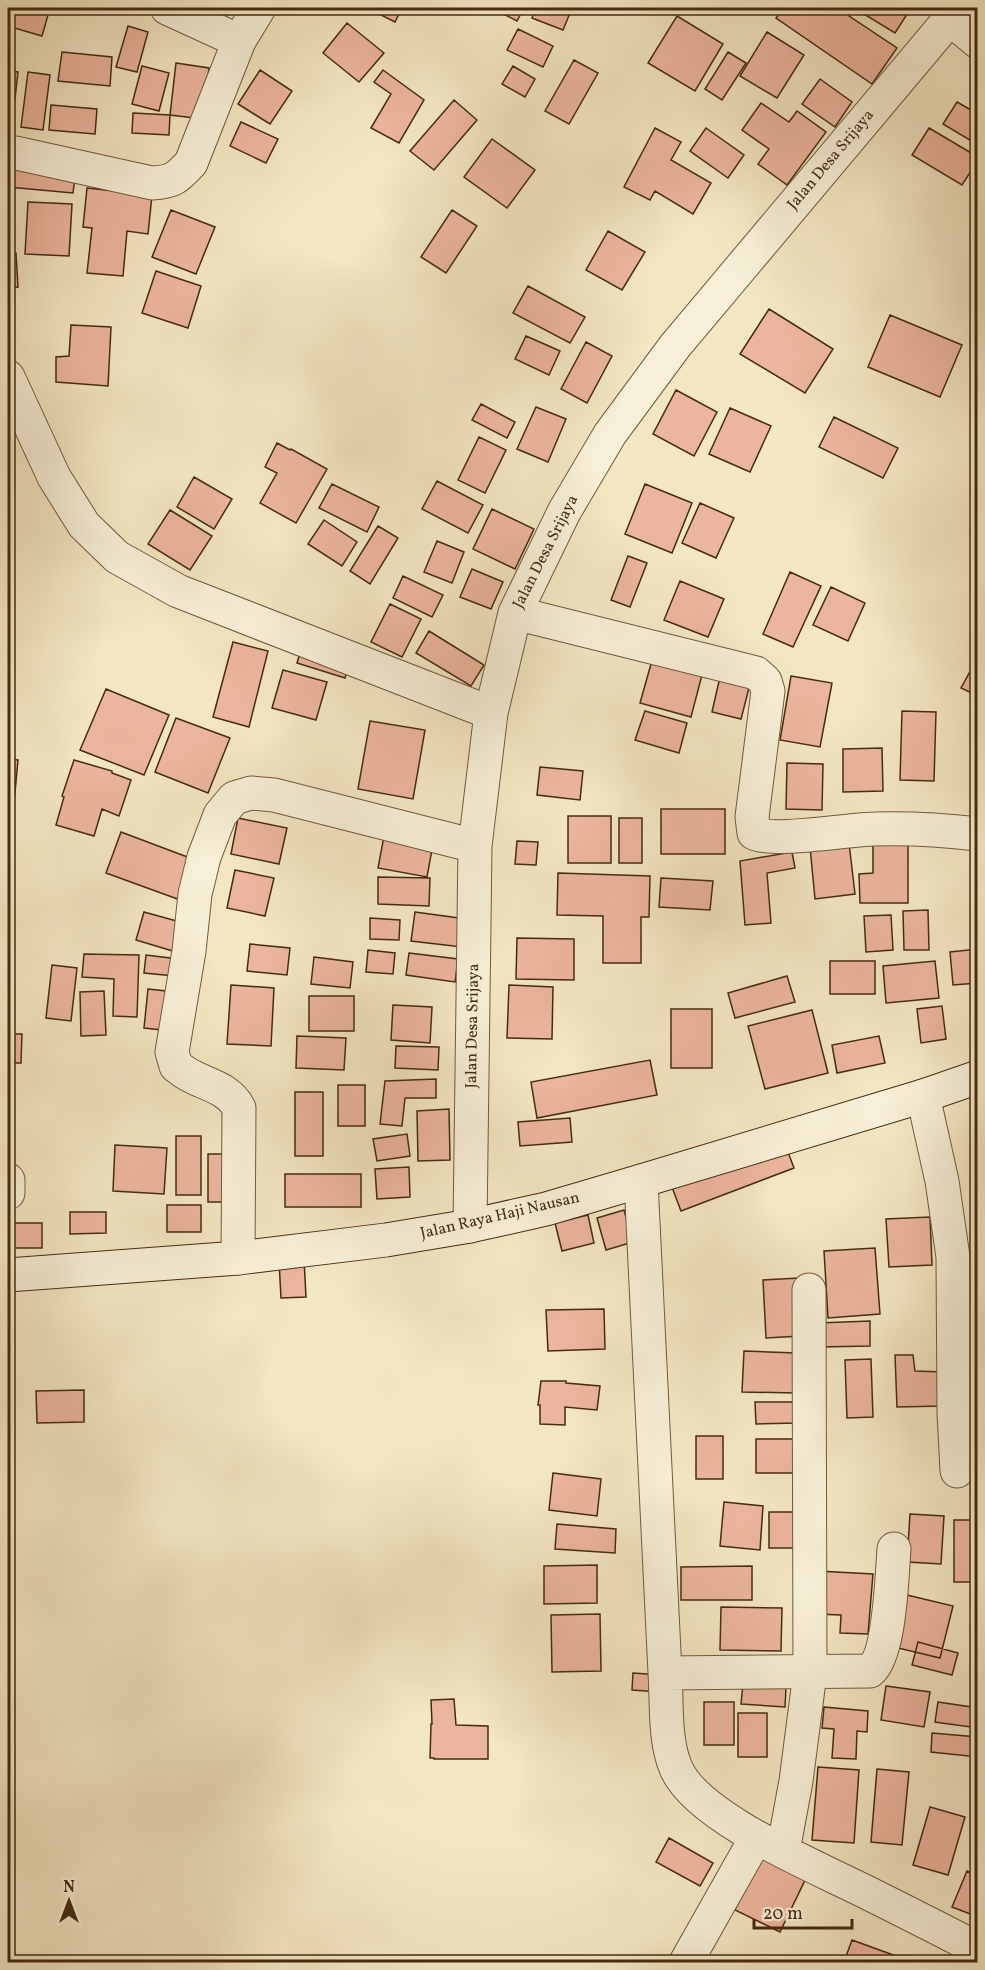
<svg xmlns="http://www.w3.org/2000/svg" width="985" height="1970" viewBox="0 0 985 1970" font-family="Vollkorn,serif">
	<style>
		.building { fill: #ecb59d; stroke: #452b10; stroke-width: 1.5 }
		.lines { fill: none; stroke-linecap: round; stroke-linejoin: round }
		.street-casing { stroke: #705a3c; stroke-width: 35 }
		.secondary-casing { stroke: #452b10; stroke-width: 35 }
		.street { stroke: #f7efd7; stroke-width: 33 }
		.secondary { stroke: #f7efd7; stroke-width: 33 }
		.labels { text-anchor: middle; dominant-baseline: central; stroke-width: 4.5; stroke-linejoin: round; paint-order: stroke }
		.street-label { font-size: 16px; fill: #452b10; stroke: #f7efd7 }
	</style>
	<rect width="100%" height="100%" fill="#f3e6c2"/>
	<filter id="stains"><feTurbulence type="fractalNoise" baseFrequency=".00333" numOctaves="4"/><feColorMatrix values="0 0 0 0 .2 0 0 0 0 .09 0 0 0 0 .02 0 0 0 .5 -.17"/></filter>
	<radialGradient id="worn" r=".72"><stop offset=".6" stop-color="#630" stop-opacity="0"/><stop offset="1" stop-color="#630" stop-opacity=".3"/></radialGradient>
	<path class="building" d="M17,8H50L42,36L11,27Z
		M375,8H402L395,22L373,11Z
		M500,8H524L517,21L498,11Z
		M536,8H572L563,30L532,18Z
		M784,8H837L897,48L872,84L776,18Z
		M854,8H911L895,33Z
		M677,16L723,44L695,91L648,63Z
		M347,23L384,53L359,82L323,53Z
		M128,26L148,32L137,72L116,67Z
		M518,29L553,46L543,67L507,50Z
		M767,32L804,55L777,98L740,76Z
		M62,52L112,57L110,86L58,81Z
		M728,52L746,63L722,100L705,89Z
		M574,60L598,73L569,124L545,111Z
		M176,63L209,68L203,119L170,115Z
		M142,66L169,73L159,111L132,104Z
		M513,66L535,79L525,97L502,84Z
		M260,70L292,91L270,124L238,104Z
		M383,70L424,100L399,143L371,128L391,94L374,82Z
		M8,71L18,72L11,134H8Z
		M28,72L50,75L43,130L21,127Z
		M820,79L852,102L835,127L802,104Z
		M454,100L477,120L434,170L410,151Z
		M957,102L978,114V145L943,124Z
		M761,103L789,122L797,111L826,132L787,185L758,164L769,149L742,130Z
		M51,105L97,109L95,134L49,130Z
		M133,113L170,115L169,135L132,133Z
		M241,122L278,139L266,163L230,146Z
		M655,128L681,142L671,160L711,183L693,214L655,191L650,200L624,187Z
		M706,128L744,155L728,178L690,151Z
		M929,128L978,157V160L962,185L912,155Z
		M492,139L535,170L507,208L464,177Z
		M9,164L76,170L73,193L8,187Z
		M87,188L152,195L148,234L127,231L123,276L87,273L92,228L83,227Z
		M28,202L72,204L69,256L25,254Z
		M171,210L215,227L196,274L152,257Z
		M452,210L477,226L446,273L421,257Z
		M608,231L645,252L622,290L586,270Z
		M16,253L18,287L8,288V254Z
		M156,271L201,286L188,328L142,313Z
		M528,286L585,317L570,343L513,313Z
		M769,309L833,349L805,393L740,354Z
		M890,315L962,345L940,397L868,367Z
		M71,325L111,327L108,386L56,382V357L69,356Z
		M526,336L560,351L549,375L515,359Z
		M586,342L612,356L587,403L561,389Z
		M676,390L717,412L694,456L653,434Z
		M481,404L515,422L507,438L472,420Z
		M536,407L566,419L548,462L517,449Z
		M730,408L771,426L750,472L709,454Z
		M834,417L898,448L883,478L819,447Z
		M479,437L506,450L485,493L458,480Z
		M277,443L290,450L291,449L327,469L296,523L260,503L277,473L265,467Z
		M194,477L232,499L214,529L177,507Z
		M437,481L483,505L468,533L422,509Z
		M332,484L379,507L367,532L319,508Z
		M645,484L692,503L672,553L625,534Z
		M700,503L734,518L716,558L682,543Z
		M492,509L534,529L515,569L473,549Z
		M170,510L212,536L190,570L148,544Z
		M324,520L357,542L342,566L308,544Z
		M378,526L398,538L370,584L350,571Z
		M437,541L464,552L452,583L424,572Z
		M628,556L647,563L630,607L611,600Z
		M472,569L503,582L491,609L460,597Z
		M790,572L821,586L793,647L763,634Z
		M403,576L443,595L432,617L393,598Z
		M680,581L724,599L708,637L664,620Z
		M831,587L865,603L848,641L813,625Z
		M390,604L421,619L402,657L371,642Z
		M429,631L484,665L471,686L416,653Z
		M233,642L268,651L249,727L213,717Z
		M301,650L349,665L345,678L297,663Z
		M653,657L703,671L691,717L640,703Z
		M978,657V696L961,688Z
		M283,670L327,682L316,720L272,708Z
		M791,676L832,683L820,747L780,740Z
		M720,677L750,684L741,719L712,712Z
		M106,689L169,715L144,775L80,750Z
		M645,711L687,723L679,753L635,740Z
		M902,711L936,712L934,781L900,780Z
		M8,717H13L11,749H8Z
		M176,718L230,738L208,793L155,772Z
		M370,721L425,730L413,799L358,789Z
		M882,748L883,791L843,792V749Z
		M8,759L18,760L11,835L8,834Z
		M74,760L112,771V773L131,780L119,816L102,809L94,836L56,825L64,797L62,796Z
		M787,763L823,764L822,810L786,809Z
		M540,767L583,771L580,800L537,795Z
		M661,809H725V854H661Z
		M568,816H611V863H568Z
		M238,818L287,828L279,864L231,854Z
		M619,818H642V863H619Z
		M121,832L198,861L183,901L106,873Z
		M384,836L433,844L427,877L378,868Z
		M517,841L538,842L536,865L515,864Z
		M873,841H908V903H860L859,874L873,873Z
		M849,843L855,894L815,899L810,847Z
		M792,852L795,868L767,873L771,923L745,925L740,861Z
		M235,870L274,878L265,916L227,908Z
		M558,873L650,876L649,917H641V963H603V916L557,915Z
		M378,877L430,878L429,906L378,904Z
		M661,878L713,881L710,910L659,907Z
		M928,910L929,950H904L903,911Z
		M144,912L184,923L176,952L136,940Z
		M415,912L466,919L462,947L411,941Z
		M891,915L893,950L866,952L864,916Z
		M370,918L400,920L399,940L370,939Z
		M517,938L574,939V980L516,979Z
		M250,944L290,948L287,975L247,971Z
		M978,949V983L953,985L950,952Z
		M368,950L395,953L393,974L366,972Z
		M409,953L458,959L455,982L406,975Z
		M84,954L139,955L137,1017L113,1016L114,979L82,977Z
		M146,955L186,960L185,977L144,973Z
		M314,957L353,962L350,988L311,984Z
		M830,961H875V994H830Z
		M935,961L939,998L886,1003L883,966Z
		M52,965L77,968L71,1021L46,1018Z
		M787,976L795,1002L735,1018L728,993Z
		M231,985L274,988L271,1046L227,1044Z
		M509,985L553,987L552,1039L507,1038Z
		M148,989L175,992L171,1031L144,1028Z
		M104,991L106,1035L81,1036L80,992Z
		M309,996H354V1031H309Z
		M393,1005L432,1007L430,1043L391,1040Z
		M942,1006L946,1039L921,1043L917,1009Z
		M671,1009H712V1068H671Z
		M812,1010L828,1073L765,1089L748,1026Z
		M8,1034H22L21,1063H8Z
		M297,1036L346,1038L344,1070L296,1068Z
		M879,1036L885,1063L837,1073L832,1045Z
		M396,1046L439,1047L438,1070L395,1068Z
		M650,1060L657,1095L537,1118L531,1082Z
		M436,1079V1098H405L402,1126L380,1124L385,1081Z
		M338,1085H365V1126H338Z
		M295,1092H323V1156H295Z
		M449,1109L450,1160L418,1161L417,1111Z
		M570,1118L572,1142L520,1146L518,1122Z
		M407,1134L410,1156L377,1161L373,1139Z
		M176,1136H201V1195H176Z
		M783,1139L794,1168L681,1211L670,1182Z
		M115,1145L167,1148L164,1194L113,1191Z
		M208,1154H232V1202H208Z
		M409,1167L410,1197L377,1199L375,1169Z
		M285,1174H361V1207H285Z
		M167,1205H201V1232H167Z
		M624,1210L633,1242L606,1250L597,1218Z
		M70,1212H106V1233L70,1234Z
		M588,1215L594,1243L562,1251L555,1223Z
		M930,1217L932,1265L889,1267L886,1219Z
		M8,1223H42V1248H8Z
		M875,1248L880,1314L828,1318L824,1251Z
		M304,1259L306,1297L281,1298L279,1261Z
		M799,1278L801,1336L766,1338L763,1280Z
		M963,1289L978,1291V1348L958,1347Z
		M604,1309L605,1349L548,1351L546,1310Z
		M870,1321V1346L819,1347L818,1323Z
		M744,1351L797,1353L796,1393L742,1392Z
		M895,1355H913L915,1371L943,1372L942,1406L897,1407Z
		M871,1359L873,1417L847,1418L845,1360Z
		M541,1381H566V1383L600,1386L597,1410L565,1407V1425L540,1424V1405H538Z
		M84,1390V1422L37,1423L36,1391Z
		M755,1402H799L800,1423L756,1424Z
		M696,1436H723V1479H696Z
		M756,1439H804V1473H756Z
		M553,1473L601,1479L597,1516L549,1510Z
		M724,1502L763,1506L760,1550L720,1546Z
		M769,1512H804V1548H769Z
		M910,1514L944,1516L941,1564L907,1562Z
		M954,1520H977V1582H954Z
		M557,1524L616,1529L615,1553L555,1549Z
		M597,1565V1603L544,1604V1566Z
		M752,1566V1600H681V1567Z
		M818,1571L873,1574L868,1634L840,1633L841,1615L815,1614Z
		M907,1595L953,1606L940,1658L894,1647Z
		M721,1607L782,1608L781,1651L720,1650Z
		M600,1614L601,1671L552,1672L551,1615Z
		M918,1642L958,1653L952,1675L912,1665Z
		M633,1673L661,1675L660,1692L632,1690Z
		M743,1684L786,1687L785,1707L741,1704Z
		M886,1686L930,1692L924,1727L881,1720Z
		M454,1699L456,1725L488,1726V1759H434V1758H430L431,1724H432L431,1700Z
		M704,1702H734V1745H704Z
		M938,1702L978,1708V1728L935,1722Z
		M824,1707L868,1711L867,1732L857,1731L856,1759L832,1758L834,1729L822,1728Z
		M738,1713H767V1757H738Z
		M932,1733L978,1737V1757L931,1752Z
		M818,1767L859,1770L854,1843L812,1840Z
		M877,1769L909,1772L902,1845L871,1842Z
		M930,1807L965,1817L948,1875L913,1865Z
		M669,1838L713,1863L700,1886L656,1862Z
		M762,1855L807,1876L780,1932L735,1910Z
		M967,1871L978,1876V1917L952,1907Z
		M852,1940L907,1960L906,1962H844Z"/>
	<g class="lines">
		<g class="street-casing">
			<path id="street" d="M167,8L239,41
				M950,19L978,42
				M8,154L16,153L152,183C173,182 177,178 191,163L239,41L259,8
				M8,377L54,477L84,525L117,557L178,591L491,713
				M515,613L756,673L765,681L768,691L752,817L754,833C772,843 850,829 875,829C909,828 943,830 978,834
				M923,1096L942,1181L953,1257L954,1413L957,1471
				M8,1180V1193
				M641,1181L665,1673C667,1702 664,1741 676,1768C696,1817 816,1867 864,1891C902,1910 940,1929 978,1949
				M470,1226L475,846L491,713L515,613L564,512L610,434L675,346L959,8
				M238,1258L239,1108C226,1084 200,1085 180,1069L176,1066L172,1052L189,951L195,894L204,857L220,815L234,798L251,793L274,795L475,846
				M665,1673L870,1671C890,1656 892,1574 894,1549
				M783,1851L796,1781L810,1673L809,1290
				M686,1962L756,1838"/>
		</g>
		<g class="secondary-casing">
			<path id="secondary" d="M8,1275L238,1258L386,1240L470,1226L546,1209L641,1181L923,1096L978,1077"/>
		</g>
		<use href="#street" class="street"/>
		<use href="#secondary" class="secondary"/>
	</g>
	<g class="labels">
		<g class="street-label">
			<text transform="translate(831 160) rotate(-50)">Jalan Desa Srijaya</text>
			<text transform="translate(546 552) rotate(-63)">Jalan Desa Srijaya</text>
			<text transform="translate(473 1026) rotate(-89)">Jalan Desa Srijaya</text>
			<text transform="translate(500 1216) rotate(-13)">Jalan Raya Haji Nausan</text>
		</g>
	</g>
	<rect width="985" height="1970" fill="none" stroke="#f3e6c2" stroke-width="30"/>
	<rect x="9" y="9" width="967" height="1952" fill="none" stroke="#452b10" stroke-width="3"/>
	<rect x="15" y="15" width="955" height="1940" fill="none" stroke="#452b10" stroke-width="1.5"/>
	<g transform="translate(69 1901)" stroke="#f7efd7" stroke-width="4.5" paint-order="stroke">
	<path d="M0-4.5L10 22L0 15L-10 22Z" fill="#452b10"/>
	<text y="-9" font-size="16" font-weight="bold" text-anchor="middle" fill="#452b10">N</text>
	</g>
	<path d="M754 1919v9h98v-9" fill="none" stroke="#452b10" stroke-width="3"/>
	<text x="763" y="1919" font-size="18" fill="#452b10" stroke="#f7efd7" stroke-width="4.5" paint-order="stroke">20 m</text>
	<rect width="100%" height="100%" filter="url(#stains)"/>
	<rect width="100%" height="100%" fill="url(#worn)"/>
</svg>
